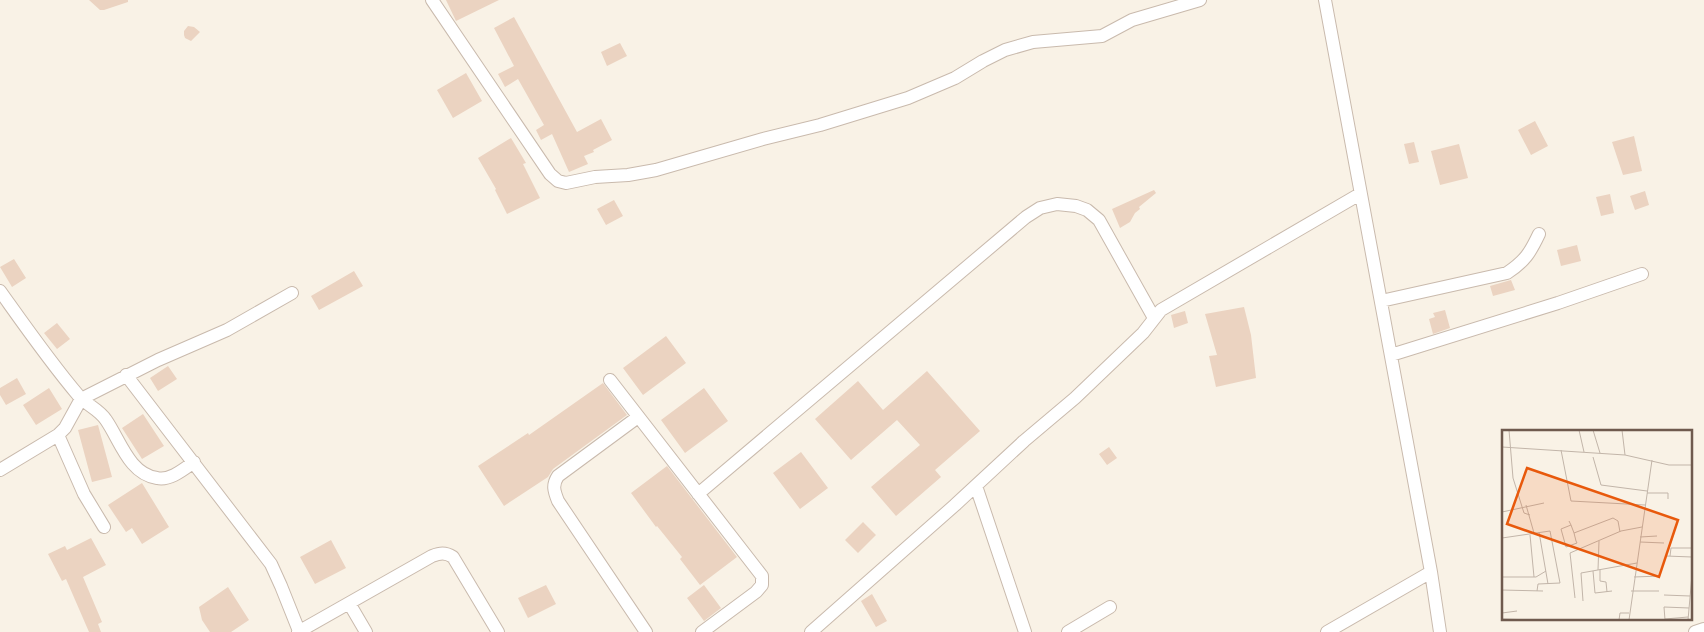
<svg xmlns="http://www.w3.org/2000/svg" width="1704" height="632" viewBox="0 0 1704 632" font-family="Poppins,sans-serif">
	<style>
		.building { fill: #ebd3c1 }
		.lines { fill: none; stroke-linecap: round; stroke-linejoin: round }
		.street-casing { stroke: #c9baad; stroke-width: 14 }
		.street { stroke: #fff; stroke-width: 12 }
		.inset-road { fill: none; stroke: #c2b5a9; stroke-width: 1 }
		.view { fill: #e8590c; fill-opacity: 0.15; stroke: #e8590c; stroke-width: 2.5 }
		.inset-edge { fill: none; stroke: #6f5a4e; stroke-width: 2.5 }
	</style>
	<rect width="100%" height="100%" fill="#f9f2e6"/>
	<path class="building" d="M89,0H128V2L104,10H100Z
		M446,0H499L456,21Z
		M514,17L577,132L601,119L612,140L593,150L594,152L584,156L588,164L569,172L552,134L541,140L536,130L544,125L518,79L505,87L498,74L514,66L494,28Z
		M188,26L194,27L200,32L191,41L185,38L184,35V31Z
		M620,43L627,56L607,66L601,52Z
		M466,73L482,101L453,118L437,90Z
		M1535,121L1548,146L1531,155L1518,130Z
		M1634,136L1642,171L1623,175L1612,142Z
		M511,138L526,163L523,164L540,198L507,214L495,190L496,189L478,158Z
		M1414,142L1419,162L1409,164L1404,144Z
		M1459,144L1468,178L1440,185L1431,151Z
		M1154,190L1156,193L1139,207L1140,209L1135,213L1130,222L1120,228L1112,209Z
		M1645,191L1649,205L1635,210L1630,196Z
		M1610,194L1614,213L1601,216L1596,197Z
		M614,200L623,216L606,225L597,209Z
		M1577,245L1581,261L1561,266L1557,250Z
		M14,259L26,278L12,287L0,267Z
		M354,271L363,286L319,310L311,296Z
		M1511,280L1515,290L1493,296L1490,286Z
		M1244,307L1251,335L1256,378L1216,387L1209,356L1217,355L1205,314Z
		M1445,310L1450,328L1433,334L1429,319L1435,317L1433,313Z
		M1185,311L1188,323L1174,328L1171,315Z
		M57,323L70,339L57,349L44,333Z
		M666,336L686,363L643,395L623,368Z
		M168,366L177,379L158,391L150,378Z
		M927,371L980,431L935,470L941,477L896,516L871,487L920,445L897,420L851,460L815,419L858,381L883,410Z
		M17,378L26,394L6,405L0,395V388Z
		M603,383L627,415L553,469L548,477L504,506L478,466L528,433L529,435Z
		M49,388L62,409L36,425L23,405Z
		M704,388L728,421L685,453L661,420Z
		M143,414L164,446L142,459L122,428Z
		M98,425L112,477L92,482L78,430Z
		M1109,447L1117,458L1107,465L1099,454Z
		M801,452L828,488L800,509L773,473Z
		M667,466L737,557L700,585L680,559L682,557L657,526L656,527L631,493Z
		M142,483L169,527L142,544L132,528L126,532L108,505Z
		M863,522L876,535L858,553L845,540Z
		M91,538L106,565L83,577L102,622L98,624L101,632H89L66,579L62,581L48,554L65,546L67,550Z
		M331,540L346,568L315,584L300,557Z
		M546,585L556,604L528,618L518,598Z
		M704,585L721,608L704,621L687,598Z
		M228,587L249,620L231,632H210L202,620L199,607Z
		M872,594L887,621L876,627L861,601Z"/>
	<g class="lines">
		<g class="street-casing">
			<path id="street" d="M432,0L550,174L558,181L566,183L595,177L628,175L656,170L763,139L820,125L908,98L955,78L983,61L1005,50L1033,42L1102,36L1132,20L1200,0
				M1325,0L1431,572L1440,632
				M0,291C25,326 50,362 78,395C86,405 99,409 106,420C120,440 129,474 157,478C170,481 184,469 194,462
				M1381,301L1507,273C1525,261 1530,253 1539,234
				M1391,355L1558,303L1642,274
				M126,375L271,564L281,586L299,631
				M610,380L762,576V585L756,592L702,632
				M638,417L558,476C552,485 554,491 558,501L646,632
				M58,435L84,494L104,527
				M0,470L58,435L65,428L81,399L158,360L227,330L292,293
				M976,486L1025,632
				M698,494L1026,217L1040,208L1057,204L1076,206L1087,210L1099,220L1154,318
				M349,603L366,632
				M298,632L432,556C440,553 445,552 453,557L498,632
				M811,632L955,505L1024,441L1075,398L1143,333L1161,310L1360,194
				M1068,632L1110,607
				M1327,632L1431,572
				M1695,632L1704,629"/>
		</g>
		<use href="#street" class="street"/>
	</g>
	<g transform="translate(1502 430)">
		<rect width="190" height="190" fill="#f9f2e6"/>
		<path class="inset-road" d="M7,0L11,48L22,83L28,85M77,0L82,22M91,0L98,23M120,0L123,25M148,0H181M0,17L123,25L167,35H190M59,20L69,71L143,75M91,27L99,55L145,61M145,63H166V69M24,75L32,103M0,82L42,73M67,91L69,95L72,103L74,111L75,113L64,117L59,99L69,95M37,102L46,154M72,103L111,88L116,91L118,102M28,105L32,147M138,107L155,106M0,108L48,101L58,153L36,154L35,161M138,112L162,113M164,126L190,127M168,126L169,118H190M98,139V151L104,152L105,162M96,140L97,111M91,141L93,163L110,161M0,147H34L44,141M132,147L158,146M0,160L41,161M129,161H157M162,165L188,166M73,168L68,123L119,101L140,97M81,171L79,143L135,133M0,183L15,181M0,189L32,190M163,189L186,187M117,190L118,183H127M127,190L150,30M163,190L162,177L187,178M186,190L190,145"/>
		<path class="view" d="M25,38L176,90L157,147L5,94Z"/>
		<rect width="190" height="190" class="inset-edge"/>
	</g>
</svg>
